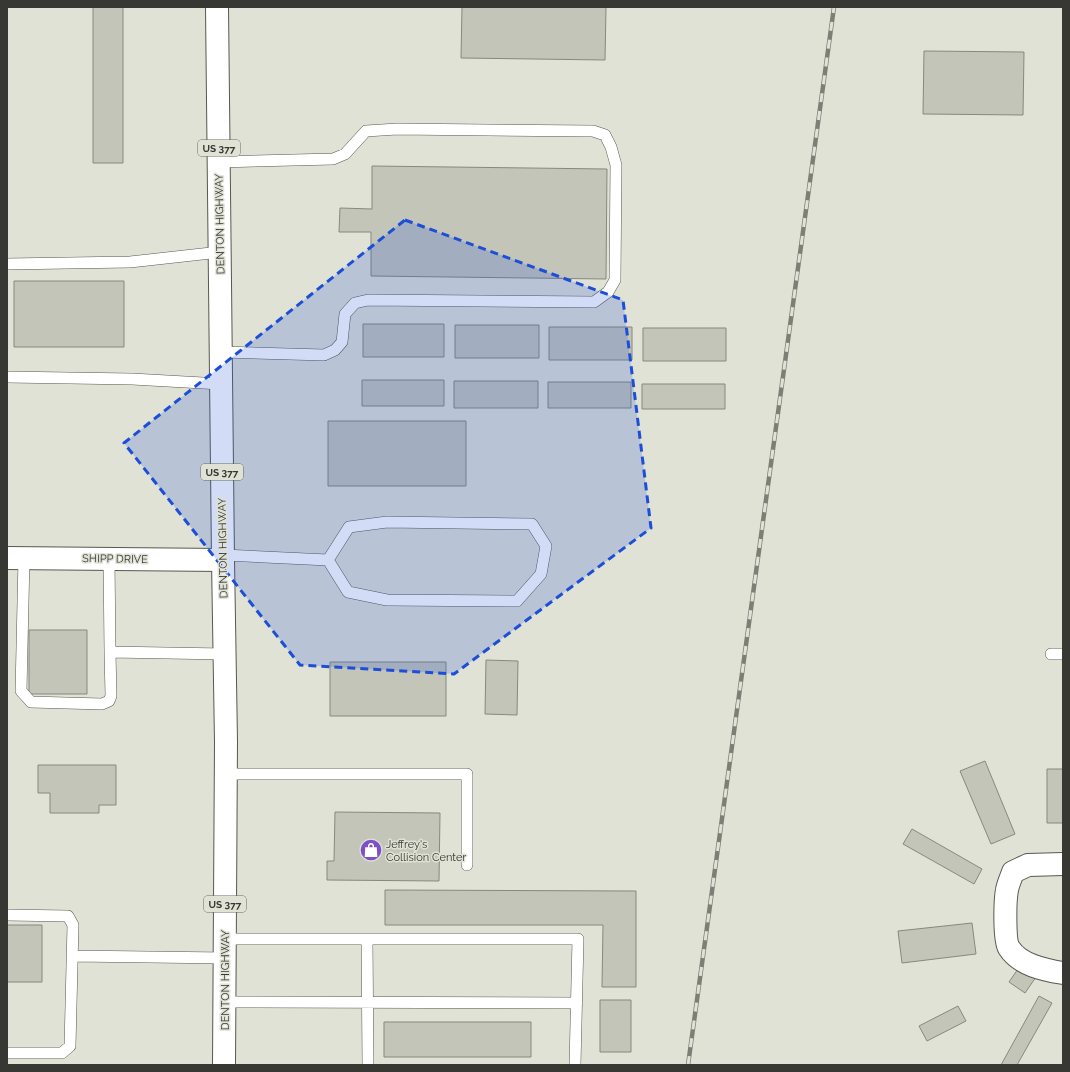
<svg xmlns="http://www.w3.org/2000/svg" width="1070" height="1072" viewBox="0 0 1070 1072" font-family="Raleway,sans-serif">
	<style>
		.building { fill: #c3c5b9; stroke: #86897e }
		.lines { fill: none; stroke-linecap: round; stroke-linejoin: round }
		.service-casing { stroke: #57594f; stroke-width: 12 }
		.minor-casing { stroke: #57594f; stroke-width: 24 }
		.tertiary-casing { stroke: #57594f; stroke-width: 24 }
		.primary-casing { stroke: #57594f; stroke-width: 24 }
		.service { stroke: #fff; stroke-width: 11 }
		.minor { stroke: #fff; stroke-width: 22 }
		.tertiary { stroke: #fff; stroke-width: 22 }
		.primary { stroke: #fff; stroke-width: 22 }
		.rail-casing { stroke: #7d7f76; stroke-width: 4.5 }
		.rail { stroke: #dfe2d5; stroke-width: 3; stroke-dasharray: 9; stroke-linecap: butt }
		.marked { fill: #1d4ed8; fill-opacity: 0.2; stroke: #1d4ed8; stroke-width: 3; stroke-dasharray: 8 5; stroke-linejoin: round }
		.labels { text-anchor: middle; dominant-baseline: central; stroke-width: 3; stroke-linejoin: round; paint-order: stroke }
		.shield { fill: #dfe2d5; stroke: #696b64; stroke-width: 1 }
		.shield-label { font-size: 10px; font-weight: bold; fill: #373833 }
		.street-label { font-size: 11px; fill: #373833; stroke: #dfe2d5 }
		.poi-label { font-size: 11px; fill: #373833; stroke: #dfe2d5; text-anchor: start }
	</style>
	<rect width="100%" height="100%" fill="#dfe2d5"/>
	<path class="building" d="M93,7H123V163H93Z
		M462,7H606L605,60L461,58Z
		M924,51L1024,52L1023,115L923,114Z
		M372,166L607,169L606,279L371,276V232H339L340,208L372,209Z
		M14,281H124V347H14Z
		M363,324H444V357H363Z
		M455,325H539V358H455Z
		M549,327H632V360H549Z
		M643,328H726V361H643Z
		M362,380H444V406H362Z
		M454,381H538V408H454Z
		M548,382H631V408H548Z
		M642,384H725V409H642Z
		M328,421H466V486H328Z
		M29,630H87V694H29Z
		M486,660L518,661L517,715L485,714Z
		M330,662H446V716H330Z
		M985,761L1015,834L991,844L960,771Z
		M38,765H116V805H99V813H50V793H38Z
		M1047,769H1063V823H1047Z
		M335,812L440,813L439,881L327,880V861H334Z
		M912,829L982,869L974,884L903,844Z
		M385,890L636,891V987H602L603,925H385Z
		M972,923L976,954L902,963L898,931Z
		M7,925H42V982H7Z
		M1020,966L1036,977L1025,993L1009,982Z
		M1039,996L1052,1003L1017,1065H1001Z
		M600,1000H631V1052H600Z
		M958,1006L966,1021L927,1041L919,1026Z
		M384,1022H531V1057H384Z"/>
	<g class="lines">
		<g class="service-casing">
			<path id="service" d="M219,162L333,159L345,154L366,131L397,129L593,131L605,135L611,147L616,165L615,280L608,292L594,302L368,300L355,303L345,314L342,342L335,350L324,355L221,352
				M7,264L130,262L220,252
				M7,377L132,379L221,384
				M387,522L532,524L546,546L541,574L517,601L387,600L348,592L328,560L349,527Z
				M223,555L328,560
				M24,558L21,691L31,702L102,704L109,701L111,696L110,652
				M109,558L110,652L224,654
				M1051,654H1063
				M226,774H467V865
				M7,915L68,916L73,925L70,1046L62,1053H7
				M225,939H367
				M73,956L225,958
				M225,1002L577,1003
				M368,1065L367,939H578L575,1065"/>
		</g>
		<g class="minor-casing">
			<path id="minor" d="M1063,864L1028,865L1013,872C1011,878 1008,884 1007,890C1005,900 1004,940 1009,948C1020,965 1044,970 1063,973"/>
		</g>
		<g class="tertiary-casing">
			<path id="tertiary" d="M7,558L223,560"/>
		</g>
		<g class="primary-casing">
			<path id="primary" d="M217,7L223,560L226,742L224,1065"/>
		</g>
		<use href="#service" class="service"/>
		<use href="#minor" class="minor"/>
		<use href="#tertiary" class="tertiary"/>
		<use href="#primary" class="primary"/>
		<g class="rail-casing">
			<path id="rail" d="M688,1065L834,7"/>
		</g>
		<use href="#rail" class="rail"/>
	</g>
	<path class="marked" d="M405,220L623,300L651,528L454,674L300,665L124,443Z"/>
	<defs>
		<g id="shop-disc" transform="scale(1.15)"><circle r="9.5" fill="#7d50c8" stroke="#dfe2d5"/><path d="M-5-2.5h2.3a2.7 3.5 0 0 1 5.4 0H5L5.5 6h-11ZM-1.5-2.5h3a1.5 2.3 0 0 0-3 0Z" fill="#fff"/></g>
	</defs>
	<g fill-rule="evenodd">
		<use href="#shop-disc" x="371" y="850"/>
	</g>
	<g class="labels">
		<g class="shield">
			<rect x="198" y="140" width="42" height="16" rx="3"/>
			<rect x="201" y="464" width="42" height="16" rx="3"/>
			<rect x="204" y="896" width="42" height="16" rx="3"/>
		</g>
		<g class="shield-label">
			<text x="219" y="148">US 377</text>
			<text x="222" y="472">US 377</text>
			<text x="225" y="904">US 377</text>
		</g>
		<g class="street-label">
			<text transform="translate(220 224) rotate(-91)">DENTON HIGHWAY</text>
			<text transform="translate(223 548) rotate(-91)">DENTON HIGHWAY</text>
			<text transform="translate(115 559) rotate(1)">SHIPP DRIVE</text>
			<text transform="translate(225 980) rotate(-90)">DENTON HIGHWAY</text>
		</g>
		<g class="poi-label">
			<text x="386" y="844">Jeffrey's<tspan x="386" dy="13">Collision Center</tspan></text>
		</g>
	</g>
	<rect width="1070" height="1072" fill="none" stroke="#373833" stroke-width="16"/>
</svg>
